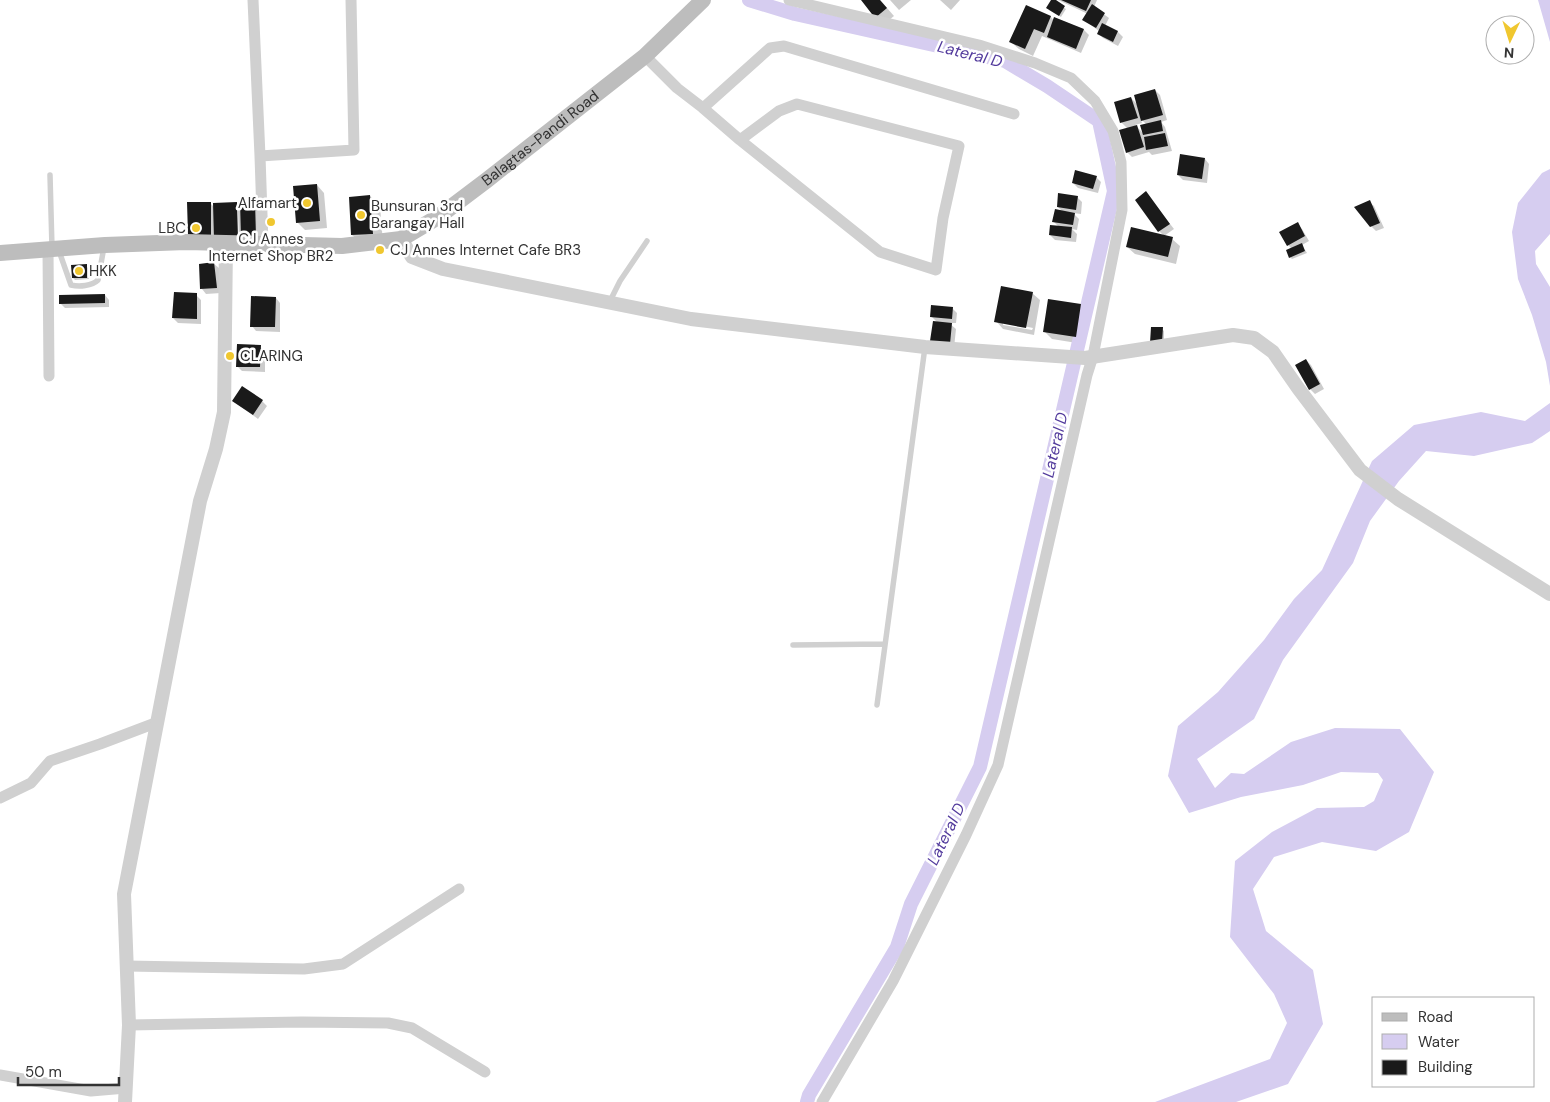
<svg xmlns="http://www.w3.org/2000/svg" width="1550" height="1102" viewBox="0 0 1550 1102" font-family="'DM Sans',sans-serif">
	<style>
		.water { fill: #d6cdf0 }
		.shadow { fill: #0003; fill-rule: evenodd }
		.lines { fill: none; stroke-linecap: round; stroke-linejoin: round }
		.canal { stroke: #d6cdf0; stroke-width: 14 }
		.building { fill: #1a1a1a }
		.service { stroke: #d0d0d0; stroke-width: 5.5 }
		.minor { stroke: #d0d0d0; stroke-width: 11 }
		.tertiary { stroke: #d0d0d0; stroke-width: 14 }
		.secondary { stroke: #bdbdbd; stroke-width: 16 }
		.poi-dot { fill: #f0c72f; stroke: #fff; stroke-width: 2 }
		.labels { text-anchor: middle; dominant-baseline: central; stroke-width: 5; stroke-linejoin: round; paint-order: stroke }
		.street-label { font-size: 15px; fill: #333; stroke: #fff }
		.poi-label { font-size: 15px; fill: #333; stroke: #fff; text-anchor: start }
		.water-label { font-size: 16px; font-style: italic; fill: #523a9c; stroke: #fff }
	</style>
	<rect width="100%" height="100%" fill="#fff"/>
	<path class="water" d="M1538,0H1550V42Z
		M1550,169V234L1535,251L1536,264L1550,287V386L1546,362L1532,315L1518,279L1512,232L1518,203L1542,173Z
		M1550,403V431L1532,443L1474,456L1426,451L1399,481L1370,521L1353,563L1283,660L1254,719L1197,759L1215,788L1231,773L1244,774L1291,742L1335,728L1400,729L1434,772L1409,832L1376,851L1322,842L1274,857L1253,889L1266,931L1313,970L1323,1024L1288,1084L1236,1102H1155L1270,1059L1287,1023L1274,994L1230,937L1235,861L1272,832L1317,808L1364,807L1374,801L1383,780L1378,773L1341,772L1303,785L1241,797L1189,813L1168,776L1178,726L1218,692L1264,640L1294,599L1322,570L1372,461L1414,425L1481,412L1525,421Z"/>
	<path class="shadow" d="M862,0H880L894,16L884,24Z
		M890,0H911L899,10Z
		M940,0H960L951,10Z
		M1052,0L1066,9L1061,17L1049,10Z
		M1058,0H1097L1094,7L1109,18L1105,26L1118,32L1123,37L1118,46L1103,38L1098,33L1099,31L1084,20L1088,14Z
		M1027,7L1051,17L1054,21L1055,18L1084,30L1089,35L1081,53L1042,36L1033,56L1019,49L1011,42Z
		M1155,90L1160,95L1167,120L1161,122L1165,127L1172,151L1152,155L1149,152L1132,157L1127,152L1128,129L1121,122L1131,98L1138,105ZM1140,118L1147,125L1143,133L1135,125L1142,123Z
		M1205,159L1209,164L1207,183L1183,180L1178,175Z
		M1096,177L1101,182L1098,193L1078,188L1073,183Z
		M317,185L324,193L327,228L305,230L297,222Z
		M1146,193L1174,229L1164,236L1159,231Z
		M370,196L380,206L383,243L363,245L352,235Z
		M1077,197L1082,202L1081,214L1073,213L1079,219L1077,230L1072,229L1077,234L1076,242L1055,240L1050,235L1059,227L1054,222L1063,212L1058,207Z
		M241,202H254L259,207L260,242H247L245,240V245L223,246L217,239L194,240L189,235L188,203H210L214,207V204H236L241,208ZM236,210H238L239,244H237Z
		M1369,202L1374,206L1384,228L1376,231L1371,226Z
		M1297,224L1302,229L1309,241L1302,245L1307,253L1292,259L1290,257L1292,249L1288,245Z
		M1172,239L1180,246L1176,264L1135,254L1127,247Z
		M214,264L219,268L221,293L206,294L202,289L201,266Z
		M86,266L88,268L89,279L75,280L73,278Z
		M1032,293L1040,300L1034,335L1003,329L996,321ZM1003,322L1033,328L1032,330L1003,325Z
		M105,295L109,300V307L65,308L60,303Z
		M196,295L201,300V324L178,323L173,318Z
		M276,298L280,303V332L256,331L252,326Z
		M1080,305L1088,312L1083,344L1052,339L1045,332Z
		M952,308L957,313L956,323H949L956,329L954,348L938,323L931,316Z
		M1162,329L1164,331V345L1154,344Z
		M260,347L265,351V372L242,371L237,366Z
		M1306,360L1311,365L1324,389L1315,394L1310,389Z
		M233,401H262L267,406L258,419Z"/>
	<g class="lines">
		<path class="canal" d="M749,0L795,14L1005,61L1047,86L1099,121L1114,191L980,767L911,904L897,947L809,1095L807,1102"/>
	</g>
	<path class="building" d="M861,0H880L887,8L875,18Z
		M1051,0H1056L1065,6L1059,16L1046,8Z
		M1061,0H1091L1086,11Z
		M1092,4L1105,13L1096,28L1082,20Z
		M1026,5L1051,16L1044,33L1034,29L1025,49L1009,42Z
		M1054,17L1084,29L1076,49L1047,37Z
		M1102,23L1118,31L1113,42L1097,34Z
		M1155,89L1163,115L1141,121L1134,95Z
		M1131,97L1138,118L1120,123L1114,102Z
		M1161,120L1163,131L1143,135L1140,125Z
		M1137,125L1144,147L1126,153L1119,130Z
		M1165,133L1168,146L1146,150L1144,137Z
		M1180,154L1205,158L1202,179L1177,175Z
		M1075,170L1097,176L1093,189L1072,183Z
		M317,184L320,221L296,223L293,186Z
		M1146,191L1170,224L1158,232L1135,200Z
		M1058,193L1078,196L1076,210L1057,207Z
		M370,195L373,234L351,235L349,197Z
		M1370,200L1380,223L1370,227L1354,207Z
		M240,201H255L256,237L241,238Z
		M187,202H211V235H188Z
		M237,202L238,238L214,239L213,203Z
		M1055,209L1075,213L1073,225L1052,222Z
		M1298,222L1305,236L1287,246L1279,232Z
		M1050,225L1072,227L1071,238L1049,235Z
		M1131,227L1173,237L1168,257L1126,247Z
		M1302,243L1305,251L1289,258L1286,250Z
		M214,262L217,288L200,289L199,264Z
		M87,264V278H72L71,265Z
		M1001,286L1033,292L1026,328L994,322Z
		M174,292L197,293V319L172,318Z
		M105,294V303L59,304V295Z
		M251,296L276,297L275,327H250Z
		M1048,299L1081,304L1076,337L1043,332Z
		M931,305L953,307L952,319L930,317Z
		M933,321L952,323L950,344L930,341Z
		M1151,327H1163L1162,343H1150Z
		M237,344L261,345L260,367H236Z
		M1306,359L1320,384L1309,390L1295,365Z
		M242,386L263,400L253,415L232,401Z"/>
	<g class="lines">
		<path class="service" d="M50,175L52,248
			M59,251L71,285C79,287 92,286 98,280L104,247
			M609,303L620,281L647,241
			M793,645L885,644
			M877,705L925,347"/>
		<path class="minor" d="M253,0L260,156L354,150L351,0
			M789,0L979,45L1035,63L1071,78L1095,101L1113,131L1121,162L1122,210L1093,356L1087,375L998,765L966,835L893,981L822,1102
			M645,56L677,88L703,108
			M740,140L779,111L797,104L959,146L943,218L936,270L880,252L740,140L703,108L770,48L784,46L1014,114
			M260,156L263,244
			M48,250L49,376
			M0,798L31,783L50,761L100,744L158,722
			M126,966L304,969L343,964L459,889
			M129,1025L302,1022L388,1023L412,1028L485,1072
			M0,1075L91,1091L126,1088"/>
		<path class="tertiary" d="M401,239L412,257L443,269L691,319L925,347L1085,358L1233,335L1254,338L1273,352L1298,388L1360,470L1398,499L1550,594
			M125,1102L129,1025L124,894L200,501L216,449L224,412L226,243"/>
		<path class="secondary" id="s1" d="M0,253L105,245L186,242L342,246L401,239L438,217L487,180L645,56L703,0"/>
	</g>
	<g class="poi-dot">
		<circle cx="307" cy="203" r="5"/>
		<circle cx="361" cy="215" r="5"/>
		<circle cx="271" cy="222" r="5"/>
		<circle cx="196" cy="228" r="5"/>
		<circle cx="380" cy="250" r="5"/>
		<circle cx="79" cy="271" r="5"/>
		<circle cx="230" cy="356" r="5"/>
	</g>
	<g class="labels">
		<g class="street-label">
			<text stroke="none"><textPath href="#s1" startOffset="574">Balagtas-Pandi Road</textPath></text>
		</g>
		<g class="poi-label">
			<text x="297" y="203" text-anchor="end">Alfamart</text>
			<text x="371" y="206">Bunsuran 3rd<tspan x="371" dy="17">Barangay Hall</tspan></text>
			<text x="186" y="228" text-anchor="end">LBC</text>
			<text x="271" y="239" text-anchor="middle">CJ Annes<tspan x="271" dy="17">Internet Shop BR2</tspan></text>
			<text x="390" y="250">CJ Annes Internet Cafe BR3</text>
			<text x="89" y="271">HKK</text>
			<text x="240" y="356">CLARING</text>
		</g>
		<g class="water-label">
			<text transform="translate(970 54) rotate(14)">Lateral D</text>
			<text transform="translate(1055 445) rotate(-77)">Lateral D</text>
			<text transform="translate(946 834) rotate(-64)">Lateral D</text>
		</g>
	</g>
	<rect x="1372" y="997" width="162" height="90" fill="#ffffff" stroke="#adadad"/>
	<rect x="1382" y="1013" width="25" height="8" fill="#bdbdbd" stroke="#adadad"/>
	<text x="1418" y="1022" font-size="15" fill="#333333">Road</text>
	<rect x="1382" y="1034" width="25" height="15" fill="#d6cdf0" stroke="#adadad"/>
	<text x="1418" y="1047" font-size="15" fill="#333333">Water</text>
	<rect x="1382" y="1060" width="25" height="15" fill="#1a1a1a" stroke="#adadad"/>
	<text x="1418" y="1072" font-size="15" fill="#333333">Building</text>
	<g transform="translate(1510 40) rotate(184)"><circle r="24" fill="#ffffff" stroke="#adadad"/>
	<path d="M0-4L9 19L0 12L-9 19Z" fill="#f0c72f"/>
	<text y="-8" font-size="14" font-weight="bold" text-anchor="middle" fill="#333333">N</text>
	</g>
	<path d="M18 1077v8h101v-8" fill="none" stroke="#333333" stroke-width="2.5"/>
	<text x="25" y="1077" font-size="15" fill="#333333" stroke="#ffffff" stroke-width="4" paint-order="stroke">50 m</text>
</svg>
